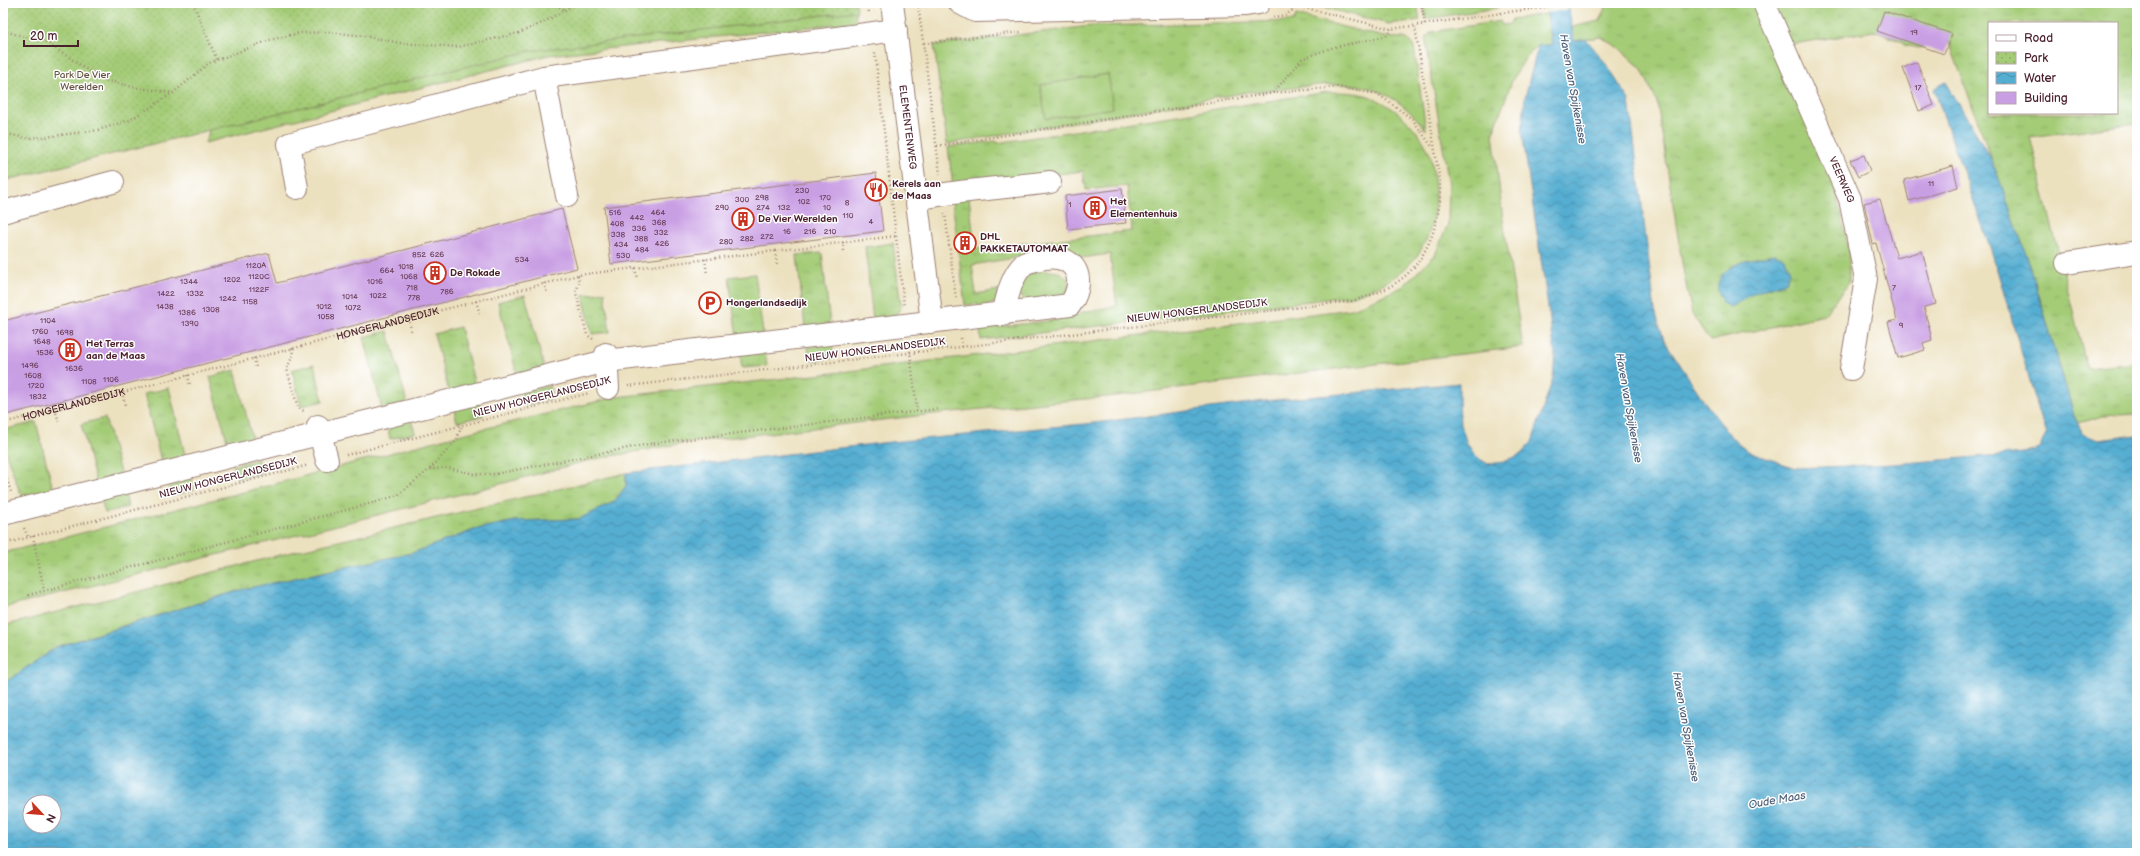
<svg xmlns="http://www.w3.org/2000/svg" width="2140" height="856" viewBox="0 0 2140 856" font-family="'Balsamiq Sans',sans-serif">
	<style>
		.grass { fill: url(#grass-tufts); stroke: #777651; fill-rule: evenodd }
		.park { fill: url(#park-dots); stroke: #777651 }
		.pitch { fill: #a4cc77; stroke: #777651 }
		.water { fill: url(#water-waves); stroke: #4f667e; fill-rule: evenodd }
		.pier { fill: #ece1bf }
		.building { fill: #c99fe4 }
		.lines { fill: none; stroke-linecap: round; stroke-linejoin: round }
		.minor-casing { stroke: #9b8075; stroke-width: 24 }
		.path { stroke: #9b8075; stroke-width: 2.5; stroke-dasharray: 1 3; stroke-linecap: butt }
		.minor { stroke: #fff; stroke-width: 22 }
		.labels { text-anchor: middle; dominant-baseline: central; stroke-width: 3; stroke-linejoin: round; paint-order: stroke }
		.number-label { font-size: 8px; fill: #6a3f59 }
		.park-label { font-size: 10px; fill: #655342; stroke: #fff }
		.street-label { font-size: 10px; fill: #4a1f2b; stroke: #fff }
		.poi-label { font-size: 10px; font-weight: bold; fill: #4a1f2b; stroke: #fff; text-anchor: start }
		.water-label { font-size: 11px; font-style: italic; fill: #4e5f76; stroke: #fff }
	</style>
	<defs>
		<pattern id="grass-tufts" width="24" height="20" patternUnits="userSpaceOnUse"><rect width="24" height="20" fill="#a4cc77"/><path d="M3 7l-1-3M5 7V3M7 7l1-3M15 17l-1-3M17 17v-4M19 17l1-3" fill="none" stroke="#8faf67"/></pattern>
		<pattern id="park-dots" width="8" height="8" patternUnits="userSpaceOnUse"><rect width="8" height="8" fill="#a4cc77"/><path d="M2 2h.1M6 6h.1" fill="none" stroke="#8faf67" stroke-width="1.8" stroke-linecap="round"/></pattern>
		<pattern id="water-waves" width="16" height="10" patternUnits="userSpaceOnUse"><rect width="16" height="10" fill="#54aed2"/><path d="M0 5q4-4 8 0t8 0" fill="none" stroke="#488dab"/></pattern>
	</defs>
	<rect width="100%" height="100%" fill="#fff"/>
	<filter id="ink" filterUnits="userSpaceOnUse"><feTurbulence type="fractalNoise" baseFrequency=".025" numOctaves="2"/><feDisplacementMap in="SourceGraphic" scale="8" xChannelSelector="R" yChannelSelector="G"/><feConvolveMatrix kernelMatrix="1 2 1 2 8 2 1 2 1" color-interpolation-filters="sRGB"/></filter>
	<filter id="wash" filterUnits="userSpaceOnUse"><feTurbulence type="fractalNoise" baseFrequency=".012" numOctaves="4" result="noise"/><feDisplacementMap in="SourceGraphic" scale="16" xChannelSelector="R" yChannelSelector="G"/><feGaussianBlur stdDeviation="0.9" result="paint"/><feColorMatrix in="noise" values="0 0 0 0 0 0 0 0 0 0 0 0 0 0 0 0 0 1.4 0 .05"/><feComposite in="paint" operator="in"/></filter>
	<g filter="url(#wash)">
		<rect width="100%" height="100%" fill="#ece1bf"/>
		<path class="grass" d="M855,3L856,22L549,55L205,143L218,104L214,89Z
			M1305,3H1417L1420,20L1389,24Z
			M1423,3H1501L1497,8L1426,19Z
			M1617,3H1757L1837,191L1849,252V283L1824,315L1710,341L1692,314L1683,269L1657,102L1641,68L1618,47L1601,37L1574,41L1572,27L1599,21L1607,4Z
			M1769,3H2137V123L2030,137L2087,368L2137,363V414L2103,416L2078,423L2075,418L2030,265L1947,36L1920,48L1904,45L1900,41L1874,31L1787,45ZM1989,23H2117V113H1989Z
			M1547,14L1552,45L1538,46L1527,55L1512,81L1493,133L1503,220L1523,347L1257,378L1116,396L942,413L683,443L590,460L478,490L3,608V553L267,486L454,436L616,397L833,373L1352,309L1402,287L1435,255L1448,224L1449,185L1426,42L1427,36L1432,32L1500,21L1502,25L1510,24L1512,19Z
			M1296,15L1384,37L1403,38L1407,39L1414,47L1426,130C1374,62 1320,89 1249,92L947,144L934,45L1091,26L1294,21Z
			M1326,92C1339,92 1352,92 1365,95C1392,103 1418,127 1429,152C1432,158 1432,164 1433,170C1438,200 1435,232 1416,257C1399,278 1377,288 1352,296L981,340L980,329L1065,319L1076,316L1083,312L1117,306L1110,254L1081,258L1072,251L1063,250L972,265L976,294L999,290L995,303L979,308L978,304L965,305L952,199L969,197L975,249L1132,231L1127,186L1086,190L1083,171L953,187L948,147L996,141L997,143Z
			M893,243L901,307C895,319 886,319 873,320L865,247Z
			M822,253L830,325L805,328L797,255Z
			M1041,271C1054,271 1064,270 1070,284L1064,298L1024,301L1020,294L1019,286L1030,273Z
			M755,274L763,333L737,337L729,277Z
			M605,292L610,332L592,334L583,295Z
			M525,295L544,367L517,374L498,302Z
			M460,327L475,385L449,392L434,334Z
			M388,331L407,403L382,409L364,337Z
			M832,344L834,358L810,361L808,347Z
			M765,352L767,366L742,368L740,354Z
			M314,364L323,401L301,406L292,370Z
			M235,370L253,442L229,448L210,377Z
			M549,386L552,398L525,405L521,392Z
			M169,388L186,459L162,465L144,394Z
			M479,403L483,416L457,422L454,409Z
			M105,418L121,476L96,483L81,424Z
			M411,419L415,433L390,439L387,425Z
			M36,422L54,493C40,497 28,503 19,490L3,445V430Z
			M258,459L261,473L237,479L233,466Z
			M626,473V486L614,502L579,519L515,521L477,529L412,553L244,589L56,647L3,684V626L284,554Z
			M191,476L194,490L171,496L168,483Z
			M125,493L128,507L105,513L101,499Z"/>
		<path class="park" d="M3,3H856L857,11L530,51L3,181Z"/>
		<path class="pitch" d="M1108,74L1113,108L1046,119L1040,85Z"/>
		<path class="water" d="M1545,3H1568L1574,41L1586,39L1604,61L1629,100L1655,311L1664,340L1704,401L1732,438L1751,453L1796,468L1893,464L2024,453L2039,448L2046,435L1992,253L1934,89L1946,82L1993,162L2030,265L2075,418L2083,434L2098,440L2137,435V853H3V684L56,647L244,589L412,553L477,529L515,521L579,519L614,502L626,486V473L890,442L1094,423L1265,401L1459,383C1459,407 1458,435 1475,455C1478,459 1484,461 1488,464L1504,462L1521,454L1532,442L1553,378L1555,354L1522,132L1525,97L1538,46L1552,44ZM30,802H54V826H30Z
			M1773,254L1785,258L1790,272L1786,282L1754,293L1731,307L1722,303C1721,298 1717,290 1718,285C1723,262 1754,259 1773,254Z"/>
		<path class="pier" d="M1543,3H1570L1571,9L1545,13Z"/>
		<g id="blocks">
			<path class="building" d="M1884,11L1952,34L1944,54L1877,31Z
				M1917,62L1934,105L1919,111L1903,68Z
				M1864,155L1870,171L1858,177L1850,160Z
				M1953,166L1958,187L1909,201L1904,180Z
				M876,173L883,231L611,264L604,207Z
				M1122,189L1126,223L1068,229L1065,196Z
				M1880,199L1897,258L1922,251L1936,304L1924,307L1932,340L1923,343L1925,350L1898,358L1888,322L1897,320L1876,243L1873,244L1864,203Z
				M562,209L577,268L6,415L3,406V321L269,253L277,283Z"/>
		</g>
	</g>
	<g filter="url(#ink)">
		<use href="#blocks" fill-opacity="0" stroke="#9b8075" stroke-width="1"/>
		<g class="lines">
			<g class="minor-casing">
				<g id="minor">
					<path id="s2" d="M892,3L932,322"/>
					<path d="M960,3L975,11L1246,5L1259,3"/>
					<path id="s3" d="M1764,3L1850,199L1866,279L1851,369"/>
					<path d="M544,77L567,196"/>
					<path d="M297,188L289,144L544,77L896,30"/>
					<path d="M916,199C960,190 1006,188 1050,182"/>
					<path d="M3,212L113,182"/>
					<path d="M2067,263L2137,252"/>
					<path d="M606,354L608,388"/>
					<path d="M318,426L327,460"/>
					<path d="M3,514L606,361L1070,305C1090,275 1071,249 1036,260C1032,261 1027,262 1024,264C1011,276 1007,298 1003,315"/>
				</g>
			</g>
			<g class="path">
				<path d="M193,3L217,60"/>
				<path d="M552,3L565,10"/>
				<path d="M868,3L869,14"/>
				<path d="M918,3L940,174"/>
				<path d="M1293,3L1298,6L1391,29L1572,3"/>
				<path d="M1421,3L1425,25"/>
				<path d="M1273,17L1286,15L1298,6"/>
				<path d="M3,31L46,42L101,79L133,87L173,93"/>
				<path d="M924,43L1021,32"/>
				<path d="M875,53L904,306"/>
				<path d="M1273,93L1302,59L1331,48L1386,36L1391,29"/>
				<path d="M3,133L25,138L45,137L98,130L130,120L173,93L209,63L270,40L299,33L328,32L365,36L400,43L458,47L519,33L544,22L577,3"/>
				<path d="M937,146L1273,93L1337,87L1378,94L1412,119L1433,148"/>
				<path d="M945,213L956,299"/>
				<path d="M843,242L844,252"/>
				<path d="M775,251L777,265"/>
				<path d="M705,259L707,274"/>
				<path d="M635,268L637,278"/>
				<path d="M578,275L579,282L576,293L587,335L593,339"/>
				<path d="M544,283L547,293"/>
				<path d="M476,301L480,314"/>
				<path d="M409,318L411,331"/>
				<path d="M342,336L344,344"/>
				<path d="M961,338L962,347"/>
				<path d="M909,343L917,411"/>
				<path d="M292,348L293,355L287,369L298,408L306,412"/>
				<path d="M254,358L256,367"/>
				<path d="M188,375L190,386"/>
				<path d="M628,386L1352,301C1369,296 1385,291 1400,280C1429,259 1442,217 1440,182L1415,27"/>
				<path d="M122,392L125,405"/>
				<path d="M55,409L59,422"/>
				<path id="s1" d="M3,423L578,275L896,236"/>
				<path d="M346,455L589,393"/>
				<path d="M3,468L11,492"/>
				<path d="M430,469L455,442L462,426"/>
				<path d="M24,528L28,537"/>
				<path d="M33,536L44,590"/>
				<path d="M3,544L309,465"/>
				<path d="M28,595L376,502L398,495L430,469L448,468L474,474H495L649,444L937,409"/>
			</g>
			<use href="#minor" class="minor"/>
		</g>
	</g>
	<defs>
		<g id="restaurant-ring" transform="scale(1.15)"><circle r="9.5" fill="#fff" stroke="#c8321e" stroke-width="1.5"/><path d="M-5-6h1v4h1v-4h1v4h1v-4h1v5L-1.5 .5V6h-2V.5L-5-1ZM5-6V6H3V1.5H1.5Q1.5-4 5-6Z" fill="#c8321e"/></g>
		<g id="building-ring" transform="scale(1.15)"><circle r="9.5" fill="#fff" stroke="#c8321e" stroke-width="1.5"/><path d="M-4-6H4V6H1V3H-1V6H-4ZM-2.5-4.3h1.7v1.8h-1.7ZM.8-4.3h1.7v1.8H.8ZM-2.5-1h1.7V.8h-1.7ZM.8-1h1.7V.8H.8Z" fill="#c8321e"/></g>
		<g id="parking-ring" transform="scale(1.15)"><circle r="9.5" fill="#fff" stroke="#c8321e" stroke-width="1.5"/><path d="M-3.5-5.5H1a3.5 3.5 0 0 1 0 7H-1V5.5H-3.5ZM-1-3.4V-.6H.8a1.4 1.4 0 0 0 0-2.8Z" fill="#c8321e"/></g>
	</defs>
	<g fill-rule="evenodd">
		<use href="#restaurant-ring" x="876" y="190"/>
		<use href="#building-ring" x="1095" y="208"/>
		<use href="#building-ring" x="743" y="219"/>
		<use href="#building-ring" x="965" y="243"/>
		<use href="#building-ring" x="435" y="273"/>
		<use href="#parking-ring" x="710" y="303"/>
		<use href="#building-ring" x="70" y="350"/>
	</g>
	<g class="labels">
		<g class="number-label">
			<text x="1914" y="32">19</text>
			<text x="1918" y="87">17</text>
			<text x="1931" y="183">11</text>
			<text x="802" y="190">230</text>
			<text x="762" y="197">298</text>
			<text x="825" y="197">170</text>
			<text x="742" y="199">300</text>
			<text x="804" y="201">102</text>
			<text x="847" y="202">8</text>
			<text x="1070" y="204">1</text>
			<text x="722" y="207">290</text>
			<text x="763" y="207">274</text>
			<text x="784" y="207">132</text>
			<text x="827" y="207">10</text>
			<text x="615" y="212">516</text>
			<text x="658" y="212">464</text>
			<text x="848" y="215">110</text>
			<text x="637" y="217">442</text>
			<text x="871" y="221">4</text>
			<text x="659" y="222">368</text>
			<text x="617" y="223">408</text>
			<text x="639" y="228">336</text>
			<text x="787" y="231">16</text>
			<text x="810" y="231">216</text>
			<text x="830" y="231">210</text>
			<text x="661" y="232">332</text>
			<text x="618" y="234">338</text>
			<text x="767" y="236">272</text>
			<text x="641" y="238">388</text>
			<text x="747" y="238">282</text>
			<text x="726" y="241">280</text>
			<text x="662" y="243">426</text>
			<text x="621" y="244">434</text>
			<text x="642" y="249">484</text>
			<text x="419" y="254">852</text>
			<text x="437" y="254">626</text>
			<text x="623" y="255">530</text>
			<text x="522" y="259">534</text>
			<text x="256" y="265">1120A</text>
			<text x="406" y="266">1018</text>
			<text x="387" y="270">664</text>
			<text x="259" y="276">1120C</text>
			<text x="409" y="276">1068</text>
			<text x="232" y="279">1202</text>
			<text x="189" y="281">1344</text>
			<text x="375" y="281">1016</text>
			<text x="412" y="287">718</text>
			<text x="1894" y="287">7</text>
			<text x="259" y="289">1122F</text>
			<text x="447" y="291">786</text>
			<text x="166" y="293">1422</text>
			<text x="195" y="293">1332</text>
			<text x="378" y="295">1022</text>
			<text x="350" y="296">1014</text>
			<text x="414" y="297">778</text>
			<text x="228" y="298">1242</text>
			<text x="250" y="301">1158</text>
			<text x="165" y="306">1438</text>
			<text x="324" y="306">1012</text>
			<text x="353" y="307">1072</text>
			<text x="211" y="309">1308</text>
			<text x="187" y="312">1386</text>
			<text x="326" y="316">1058</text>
			<text x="48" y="320">1104</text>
			<text x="190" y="323">1390</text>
			<text x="1901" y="325">9</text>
			<text x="40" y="331">1760</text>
			<text x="65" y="332">1698</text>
			<text x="42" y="341">1648</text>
			<text x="45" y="352">1536</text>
			<text x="30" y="365">1496</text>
			<text x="74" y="368">1636</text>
			<text x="33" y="375">1608</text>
			<text x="111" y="379">1106</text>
			<text x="89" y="381">1108</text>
			<text x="36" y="385">1720</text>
			<text x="38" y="396">1832</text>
		</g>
		<g class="park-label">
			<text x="82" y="75">Park De Vier<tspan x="82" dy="12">Werelden</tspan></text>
		</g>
		<g class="street-label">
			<text stroke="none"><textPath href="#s2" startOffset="125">ELEMENTENWEG</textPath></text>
			<text stroke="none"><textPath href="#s3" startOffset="193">VEERWEG</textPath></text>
			<text transform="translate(1197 311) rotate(-7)">NIEUW HONGERLANDSEDIJK</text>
			<text stroke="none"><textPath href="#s1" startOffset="397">HONGERLANDSEDIJK</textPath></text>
			<text transform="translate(875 350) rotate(-7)">NIEUW HONGERLANDSEDIJK</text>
			<text transform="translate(542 397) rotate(-14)">NIEUW HONGERLANDSEDIJK</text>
			<text stroke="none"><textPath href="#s1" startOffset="73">HONGERLANDSEDIJK</textPath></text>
			<text transform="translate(228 478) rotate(-14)">NIEUW HONGERLANDSEDIJK</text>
		</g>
		<g class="poi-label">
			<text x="892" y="184">Kerels aan<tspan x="892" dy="12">de Maas</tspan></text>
			<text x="1110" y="202">Het<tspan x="1110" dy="12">Elementenhuis</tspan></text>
			<text x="758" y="219">De Vier Werelden</text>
			<text x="980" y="237">DHL<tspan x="980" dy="12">PAKKETAUTOMAAT</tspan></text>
			<text x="450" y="273">De Rokade</text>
			<text x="726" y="303">Hongerlandsedijk</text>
			<text x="86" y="344">Het Terras<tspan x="86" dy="12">aan de Maas</tspan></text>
		</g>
		<g class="water-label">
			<text transform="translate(1573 89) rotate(80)">Haven van Spijkenisse</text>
			<text transform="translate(1629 408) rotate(80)">Haven van Spijkenisse</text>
			<text transform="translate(1686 727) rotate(80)">Haven van Spijkenisse</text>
			<text transform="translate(1777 800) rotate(-10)">Oude Maas</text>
		</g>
	</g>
	<rect width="2140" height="856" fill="none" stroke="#fff" stroke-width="16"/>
	<rect x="1988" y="22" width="130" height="92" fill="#ffffff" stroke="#b7a5aa"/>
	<rect x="1996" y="35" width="20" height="6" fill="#ffffff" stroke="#b7a5aa"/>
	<text x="2024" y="42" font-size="12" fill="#4a1f2b">Road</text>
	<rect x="1996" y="52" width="20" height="12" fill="url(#park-dots)" stroke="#b7a5aa"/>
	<text x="2024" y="62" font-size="12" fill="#4a1f2b">Park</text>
	<rect x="1996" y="72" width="20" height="12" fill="url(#water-waves)" stroke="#b7a5aa"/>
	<text x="2024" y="82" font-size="12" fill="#4a1f2b">Water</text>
	<rect x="1996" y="92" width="20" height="12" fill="#c99fe4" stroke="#b7a5aa"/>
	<text x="2024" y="102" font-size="12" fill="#4a1f2b">Building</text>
	<g transform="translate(42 814) rotate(116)"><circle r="19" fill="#ffffff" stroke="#b7a5aa"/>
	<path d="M0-3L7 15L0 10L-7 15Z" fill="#c8321e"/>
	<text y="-6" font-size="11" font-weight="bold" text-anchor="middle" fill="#4a1f2b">N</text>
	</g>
	<path d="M24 40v6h54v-6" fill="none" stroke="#4a1f2b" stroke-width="2"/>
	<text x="30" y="40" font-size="12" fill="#4a1f2b" stroke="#ffffff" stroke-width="3" paint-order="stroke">20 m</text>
</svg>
